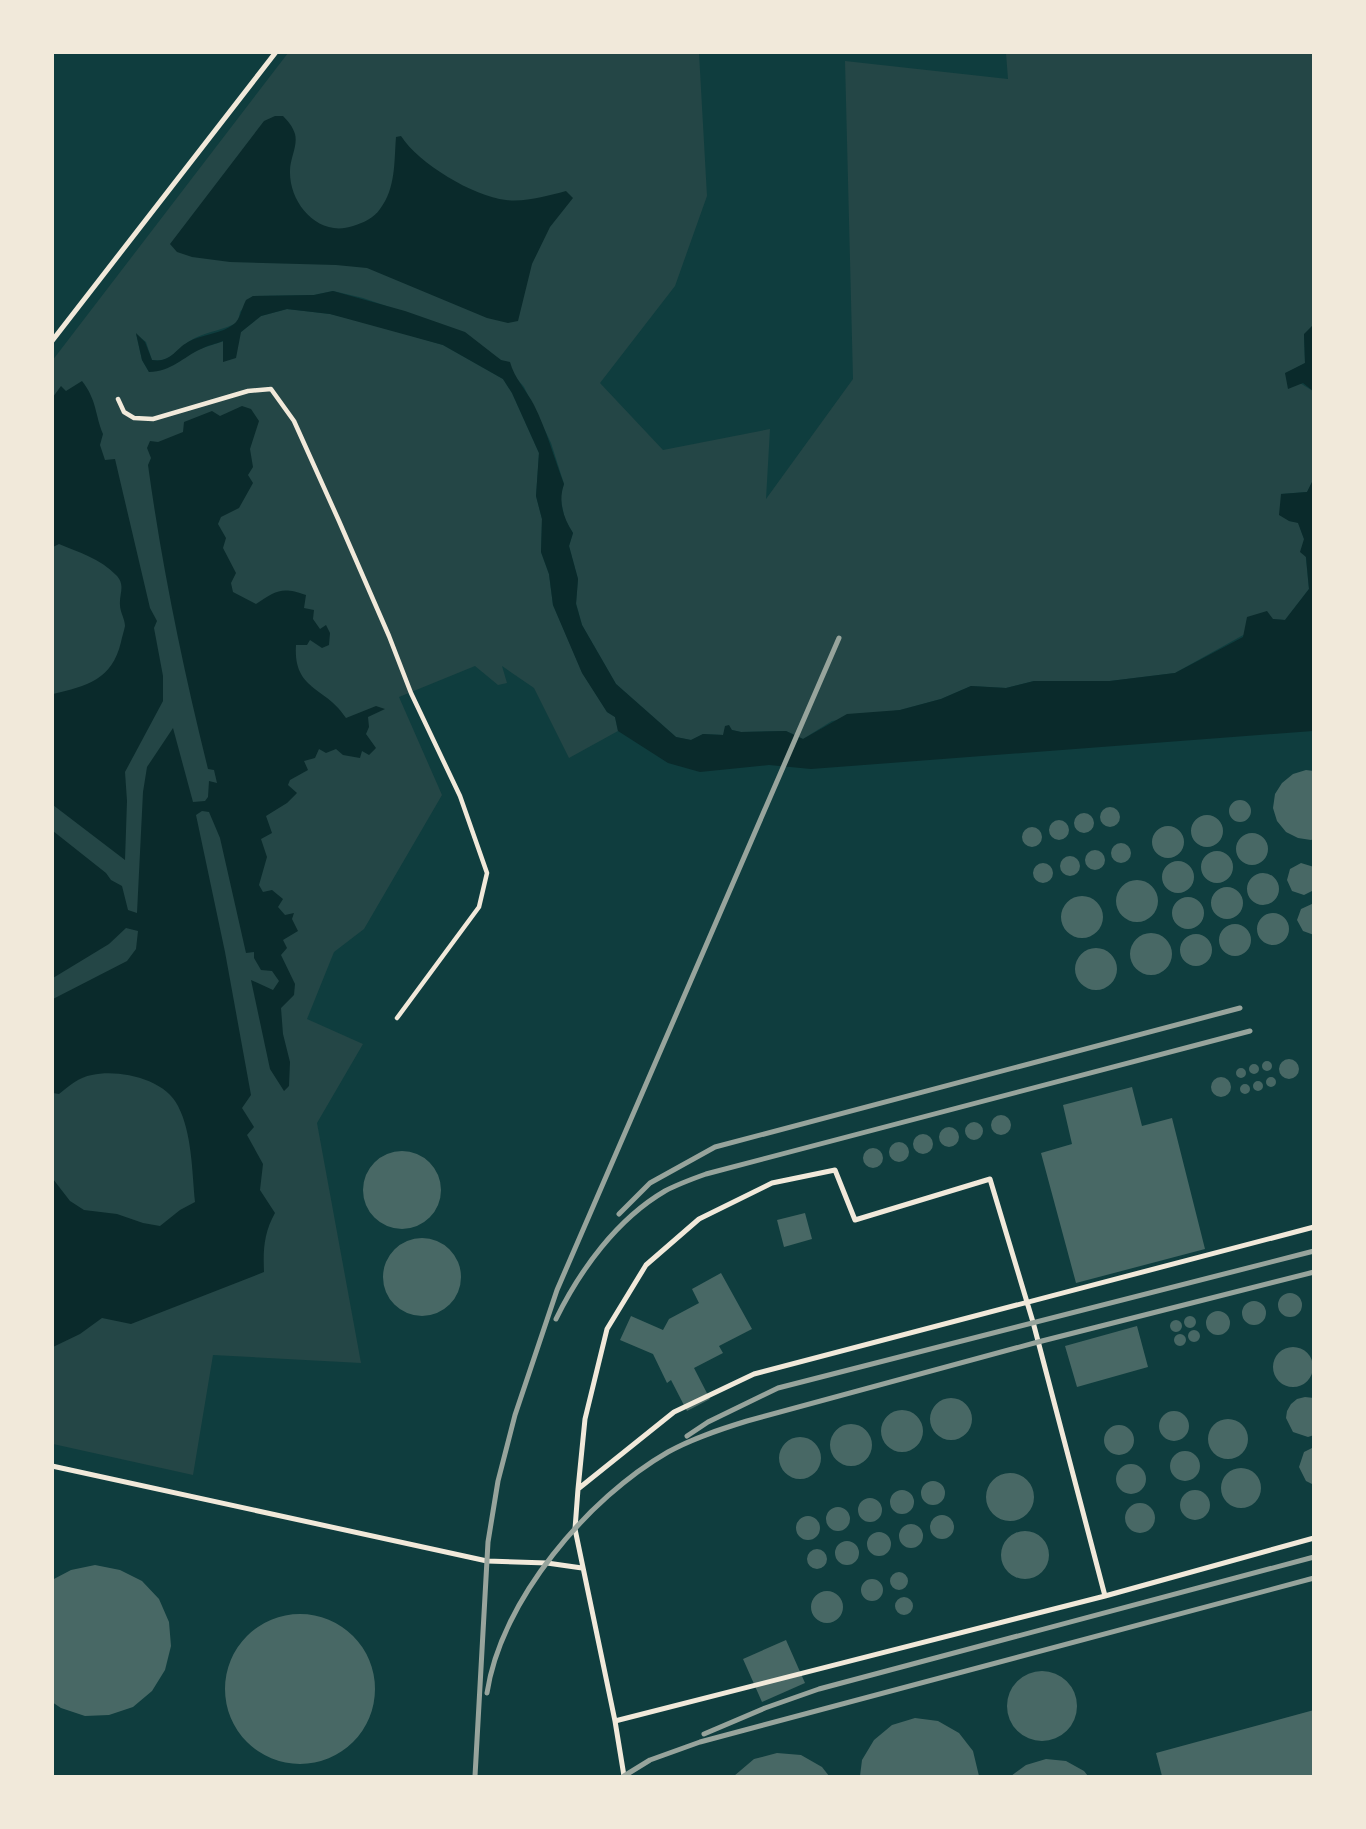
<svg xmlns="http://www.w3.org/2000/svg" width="1366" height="1829" viewBox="0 0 1366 1829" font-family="Merriweather,serif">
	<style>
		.green { fill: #244646 }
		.water { fill: #0a2a2b }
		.building { fill: #486865 }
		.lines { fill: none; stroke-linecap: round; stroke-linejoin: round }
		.path { stroke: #f1e9da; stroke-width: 4.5 }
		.service { stroke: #f1e9da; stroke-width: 5 }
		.rail { stroke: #97a49c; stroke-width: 5 }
	</style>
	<rect width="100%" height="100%" fill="#0f3d3e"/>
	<path class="green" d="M288,53H699L707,196L675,286L600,383L663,450L770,429L766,499L853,379L845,61L1008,79L1006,53H1313L1314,231L1312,236L1313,325L1304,335L1305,363L1285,374L1313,391V480L1307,492L1281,494L1289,521L1298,522L1304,539L1309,589L1285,620L1272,619L1175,673L1110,681H1034L1006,688L971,686L941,699L900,710L832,721L803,739L786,731L741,732L732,730L723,735L703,734L691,740L676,737L616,684L582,625L576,603L578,579L569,546L573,533L565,520L560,496L564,484L551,443L524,387L501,360L433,322L363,298L333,291L314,295L253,296L240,312L238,322C224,330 209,331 195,338C179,346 172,363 152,360L146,342L136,334L142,360L149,372L200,349L224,341L241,332L261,316L287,309L330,314L365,322L443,345L503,379L512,393L539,453L536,496L542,519L541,552L549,574L553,605L582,672L607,712L615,717L618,731L569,758L534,688L502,666L507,683L498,685L475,666L399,697L442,795L364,929L334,952L307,1019L363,1044L317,1123L361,1363L213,1355L193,1475L53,1444L52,361Z"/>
	<path class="water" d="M275,116H283C288,121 293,127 295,134C298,146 290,158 290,171C289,203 318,238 353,226C363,223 374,218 380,209C396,188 394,162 396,137L401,136C419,164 473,196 506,200C527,202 547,196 566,191L573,198L550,227L532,264L518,321L508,323L487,318L367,268L336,265L230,262L192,257L177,252L170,244L264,121Z
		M333,291L405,311L465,332L501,360L510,362C514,378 527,391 534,405C547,431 554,458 564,484C558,502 563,517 573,533L569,546L578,579L576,604L582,625L616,684L676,737L691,740L703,734L723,735L725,726L729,725L732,730L741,732L786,731L803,739L847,714L900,710L941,699L971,686L1006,688L1034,681H1110L1175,673L1243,637L1247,617L1267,611L1273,619L1285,620L1309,589L1306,557L1300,552L1304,539L1298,523L1289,521L1279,515L1281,494L1307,492L1313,480V731L811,769L769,765L700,772L668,763L618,731L615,717L607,712L582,673L553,605L549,574L541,552L542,519L536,496L539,453L512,393L503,379L443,345L330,314L287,309L261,316L241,332L236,358L223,362V341C216,344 208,345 201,349C183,357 171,372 149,372L142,360L136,333L145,342L152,360C171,363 174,350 188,342C202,334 222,334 234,324C240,320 242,307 246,300L253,296L314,295Z
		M1313,325V391L1303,383L1288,389L1285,373L1305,363L1304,334Z
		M82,381C97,400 95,415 103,434L100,445L105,460L115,459L150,608L157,621L154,628L163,676V701L125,772L127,801L125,860L53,805V694C87,686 112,680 121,642C122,637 124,631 125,626C125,619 120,612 120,605C119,594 126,585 116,575C101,559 78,552 59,544L53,547V397L61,386L66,391Z
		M242,406L251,409L259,421L250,449L253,467L248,475L253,483L239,508L221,517L218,524L226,538L223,548L236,573L231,583L233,592L256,604C276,591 281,586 306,595L304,608L314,610L313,619L320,629L326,625L330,633L329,645L322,648L310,640L307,645H296C293,691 326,686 346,718L376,706L385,709L368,717L369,727L366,734L376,748L369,755L362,751L360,758L343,755L336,749L326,753L319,749L315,758L304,761L308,770L290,780L288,785L297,793L287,803L266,816L272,833L261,839L267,857L259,885L263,892L272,890L283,899L278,907L285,915L294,913L292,919L298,931L283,940L287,948L281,955L295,984L294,995L281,1008L283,1034L290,1062L289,1086L284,1091L270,1069L251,980L273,990L279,981L272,971L261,970L254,958V952L246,953L220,838L209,812L202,811L196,815L225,952L251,1095L242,1108L254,1127L247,1135L263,1164L260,1190L275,1213C264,1233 263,1249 264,1272L131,1324L102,1318L80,1334L53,1347V1179L70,1201L84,1210L117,1214L143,1223L160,1226L180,1210L195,1202C192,1171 192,1133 178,1106C165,1079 119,1069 92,1075C79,1077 69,1086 59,1094L53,1093V999L127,961L136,949L138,931L126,928L109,944L53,978V831L106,873L111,880L122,886L128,910L137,913L143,792L147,767L173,728L193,802L205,801L208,797L209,781L217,783L214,770L208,769C183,668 162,567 148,465L151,458L147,448L150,441L158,442L183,432L184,422L212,411L220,416Z"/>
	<path class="building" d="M1306,770L1314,771V839L1311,840L1298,838L1286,832L1277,821L1273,808L1275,794L1282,783L1293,774Z
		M1229 811a11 11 0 1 1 22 0a11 11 0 1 1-22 0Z
		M1100 817a10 10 0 1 1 20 0a10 10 0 1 1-20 0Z
		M1074 823a10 10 0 1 1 20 0a10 10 0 1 1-20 0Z
		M1191 831a16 16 0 1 1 32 0a16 16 0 1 1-32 0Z
		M1049 830a10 10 0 1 1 20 0a10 10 0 1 1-20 0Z
		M1152 842a16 16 0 1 1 32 0a16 16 0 1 1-32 0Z
		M1022 837a10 10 0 1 1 20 0a10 10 0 1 1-20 0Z
		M1236 849a16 16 0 1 1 32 0a16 16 0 1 1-32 0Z
		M1111 853a10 10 0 1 1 20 0a10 10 0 1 1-20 0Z
		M1085 860a10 10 0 1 1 20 0a10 10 0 1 1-20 0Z
		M1201 867a16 16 0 1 1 32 0a16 16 0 1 1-32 0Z
		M1060 866a10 10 0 1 1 20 0a10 10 0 1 1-20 0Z
		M1162 877a16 16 0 1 1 32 0a16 16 0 1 1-32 0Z
		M1301,863L1314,867V890L1304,895L1292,891L1287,880L1290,869Z
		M1033 873a10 10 0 1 1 20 0a10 10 0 1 1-20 0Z
		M1247 889a16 16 0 1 1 32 0a16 16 0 1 1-32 0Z
		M1116 901a21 21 0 1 1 42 0a21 21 0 1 1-42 0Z
		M1211 903a16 16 0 1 1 32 0a16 16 0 1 1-32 0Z
		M1061 917a21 21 0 1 1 42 0a21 21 0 1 1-42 0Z
		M1172 913a16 16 0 1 1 32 0a16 16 0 1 1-32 0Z
		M1314,903V935L1303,931L1297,920L1301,909Z
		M1257 929a16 16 0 1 1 32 0a16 16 0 1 1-32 0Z
		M1219 940a16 16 0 1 1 32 0a16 16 0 1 1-32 0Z
		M1130 954a21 21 0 1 1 42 0a21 21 0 1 1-42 0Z
		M1180 950a16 16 0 1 1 32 0a16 16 0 1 1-32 0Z
		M1075 969a21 21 0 1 1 42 0a21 21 0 1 1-42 0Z
		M1279 1069a10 10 0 1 1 20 0a10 10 0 1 1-20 0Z
		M1262 1066a5 5 0 1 1 10 0a5 5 0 1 1-10 0Z
		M1249 1069a5 5 0 1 1 10 0a5 5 0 1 1-10 0Z
		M1236 1073a5 5 0 1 1 10 0a5 5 0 1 1-10 0Z
		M1266 1082a5 5 0 1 1 10 0a5 5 0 1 1-10 0Z
		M1211 1087a10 10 0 1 1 20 0a10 10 0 1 1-20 0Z
		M1253 1086a5 5 0 1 1 10 0a5 5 0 1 1-10 0Z
		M1240 1089a5 5 0 1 1 10 0a5 5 0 1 1-10 0Z
		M1132,1087L1142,1126L1172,1118L1205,1249L1076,1283L1041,1153L1072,1144L1063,1105Z
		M991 1125a10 10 0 1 1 20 0a10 10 0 1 1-20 0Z
		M965 1131a9 9 0 1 1 18 0a9 9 0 1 1-18 0Z
		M939 1137a10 10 0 1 1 20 0a10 10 0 1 1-20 0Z
		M913 1144a10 10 0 1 1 20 0a10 10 0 1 1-20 0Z
		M889 1152a10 10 0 1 1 20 0a10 10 0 1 1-20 0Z
		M863 1158a10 10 0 1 1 20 0a10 10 0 1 1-20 0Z
		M363 1190a39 39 0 1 1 78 0a39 39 0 1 1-78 0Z
		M805,1213L812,1239L784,1247L777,1220Z
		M383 1277a39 39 0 1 1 78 0a39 39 0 1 1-78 0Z
		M721,1273L752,1329L719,1346L723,1353L694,1368L710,1399L687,1411L671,1380L667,1383L653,1354L620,1340L631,1316L663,1330L669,1319L699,1303L692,1289Z
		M1278 1305a12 12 0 1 1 24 0a12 12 0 1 1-24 0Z
		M1242 1313a12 12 0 1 1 24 0a12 12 0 1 1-24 0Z
		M1206 1323a12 12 0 1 1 24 0a12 12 0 1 1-24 0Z
		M1184 1322a6 6 0 1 1 12 0a6 6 0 1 1-12 0Z
		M1170 1326a6 6 0 1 1 12 0a6 6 0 1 1-12 0Z
		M1137,1326L1148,1367L1077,1387L1065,1346Z
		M1188 1336a6 6 0 1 1 12 0a6 6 0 1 1-12 0Z
		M1174 1340a6 6 0 1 1 12 0a6 6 0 1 1-12 0Z
		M1273 1367a20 20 0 1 1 40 0a20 20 0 1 1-40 0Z
		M1305,1397L1314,1398V1435L1308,1437L1293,1432L1286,1418L1287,1411L1291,1404L1297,1399Z
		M930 1419a21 21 0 1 1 42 0a21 21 0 1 1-42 0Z
		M881 1431a21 21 0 1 1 42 0a21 21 0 1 1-42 0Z
		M1159 1426a15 15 0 1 1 30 0a15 15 0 1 1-30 0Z
		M1208 1439a20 20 0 1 1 40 0a20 20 0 1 1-40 0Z
		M830 1445a21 21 0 1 1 42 0a21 21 0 1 1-42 0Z
		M1104 1440a15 15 0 1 1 30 0a15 15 0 1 1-30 0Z
		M779 1458a21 21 0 1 1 42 0a21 21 0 1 1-42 0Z
		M1314,1447V1485L1306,1481L1299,1467L1304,1452Z
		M1170 1466a15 15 0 1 1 30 0a15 15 0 1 1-30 0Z
		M1116 1479a15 15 0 1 1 30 0a15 15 0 1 1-30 0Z
		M1221 1488a20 20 0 1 1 40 0a20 20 0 1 1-40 0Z
		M986 1497a24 24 0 1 1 48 0a24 24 0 1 1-48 0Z
		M921 1493a12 12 0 1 1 24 0a12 12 0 1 1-24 0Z
		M890 1502a12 12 0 1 1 24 0a12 12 0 1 1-24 0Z
		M1180 1505a15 15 0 1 1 30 0a15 15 0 1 1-30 0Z
		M858 1510a12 12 0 1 1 24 0a12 12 0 1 1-24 0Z
		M1125 1518a15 15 0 1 1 30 0a15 15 0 1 1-30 0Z
		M826 1519a12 12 0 1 1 24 0a12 12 0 1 1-24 0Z
		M930 1527a12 12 0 1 1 24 0a12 12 0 1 1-24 0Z
		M796 1528a12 12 0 1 1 24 0a12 12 0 1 1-24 0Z
		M899 1536a12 12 0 1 1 24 0a12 12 0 1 1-24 0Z
		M1001 1555a24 24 0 1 1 48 0a24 24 0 1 1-48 0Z
		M867 1544a12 12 0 1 1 24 0a12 12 0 1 1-24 0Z
		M835 1553a12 12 0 1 1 24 0a12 12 0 1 1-24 0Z
		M807 1559a10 10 0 1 1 20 0a10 10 0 1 1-20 0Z
		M95,1565L120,1570L142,1581L159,1599L169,1622L171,1646L165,1670L152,1691L133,1707L109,1715L85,1716L61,1708L52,1702V1580L71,1570Z
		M890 1581a9 9 0 1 1 18 0a9 9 0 1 1-18 0Z
		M861 1590a11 11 0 1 1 22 0a11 11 0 1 1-22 0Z
		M811 1607a16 16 0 1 1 32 0a16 16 0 1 1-32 0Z
		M895 1606a9 9 0 1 1 18 0a9 9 0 1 1-18 0Z
		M225 1689a75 75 0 1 1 150 0a75 75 0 1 1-150 0Z
		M786,1640L805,1683L762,1702L743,1659Z
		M1007 1706a35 35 0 1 1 70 0a35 35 0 1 1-70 0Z
		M1314,1710V1776H1162L1156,1753Z
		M915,1718L938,1721L959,1733L973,1751L979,1776H860L862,1760L874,1740L892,1725Z
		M777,1753L801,1755L822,1767L829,1776H734L754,1759Z
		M1046,1759L1066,1761L1084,1771L1088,1776H1011L1026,1765Z"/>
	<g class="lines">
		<path class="path" d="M118,399L124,412L134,418L153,419L248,391L271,389L294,421L339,521L389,636L411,693L460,796L487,873L479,907L397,1018"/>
		<path class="service" d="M52,341L276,52
			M52,1466L487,1561L547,1563L582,1568
			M578,1489L585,1419L607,1329L646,1265L699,1219L772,1183L835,1170L855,1220L990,1179L1033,1322L1105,1596L615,1721
			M1105,1596L1314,1538
			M624,1776L615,1721L575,1529L578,1489L674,1412L754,1374L1314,1227"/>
		<path class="rail" d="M619,1214L650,1183L715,1147L1240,1008
			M556,1319C580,1270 617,1219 665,1191C678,1184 692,1179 706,1174L1250,1031
			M687,1436L708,1422L778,1388L1314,1251
			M487,1693C501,1600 588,1498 668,1452C693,1438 721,1429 747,1421L1038,1342L1314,1272
			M704,1734L765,1708L819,1689L1314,1557
			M475,1776L488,1542L498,1481L515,1415L557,1290L839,638
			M624,1776L650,1760L700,1742L1314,1578"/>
	</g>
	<rect width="1366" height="1829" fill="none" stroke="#f1e9da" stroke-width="108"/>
</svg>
